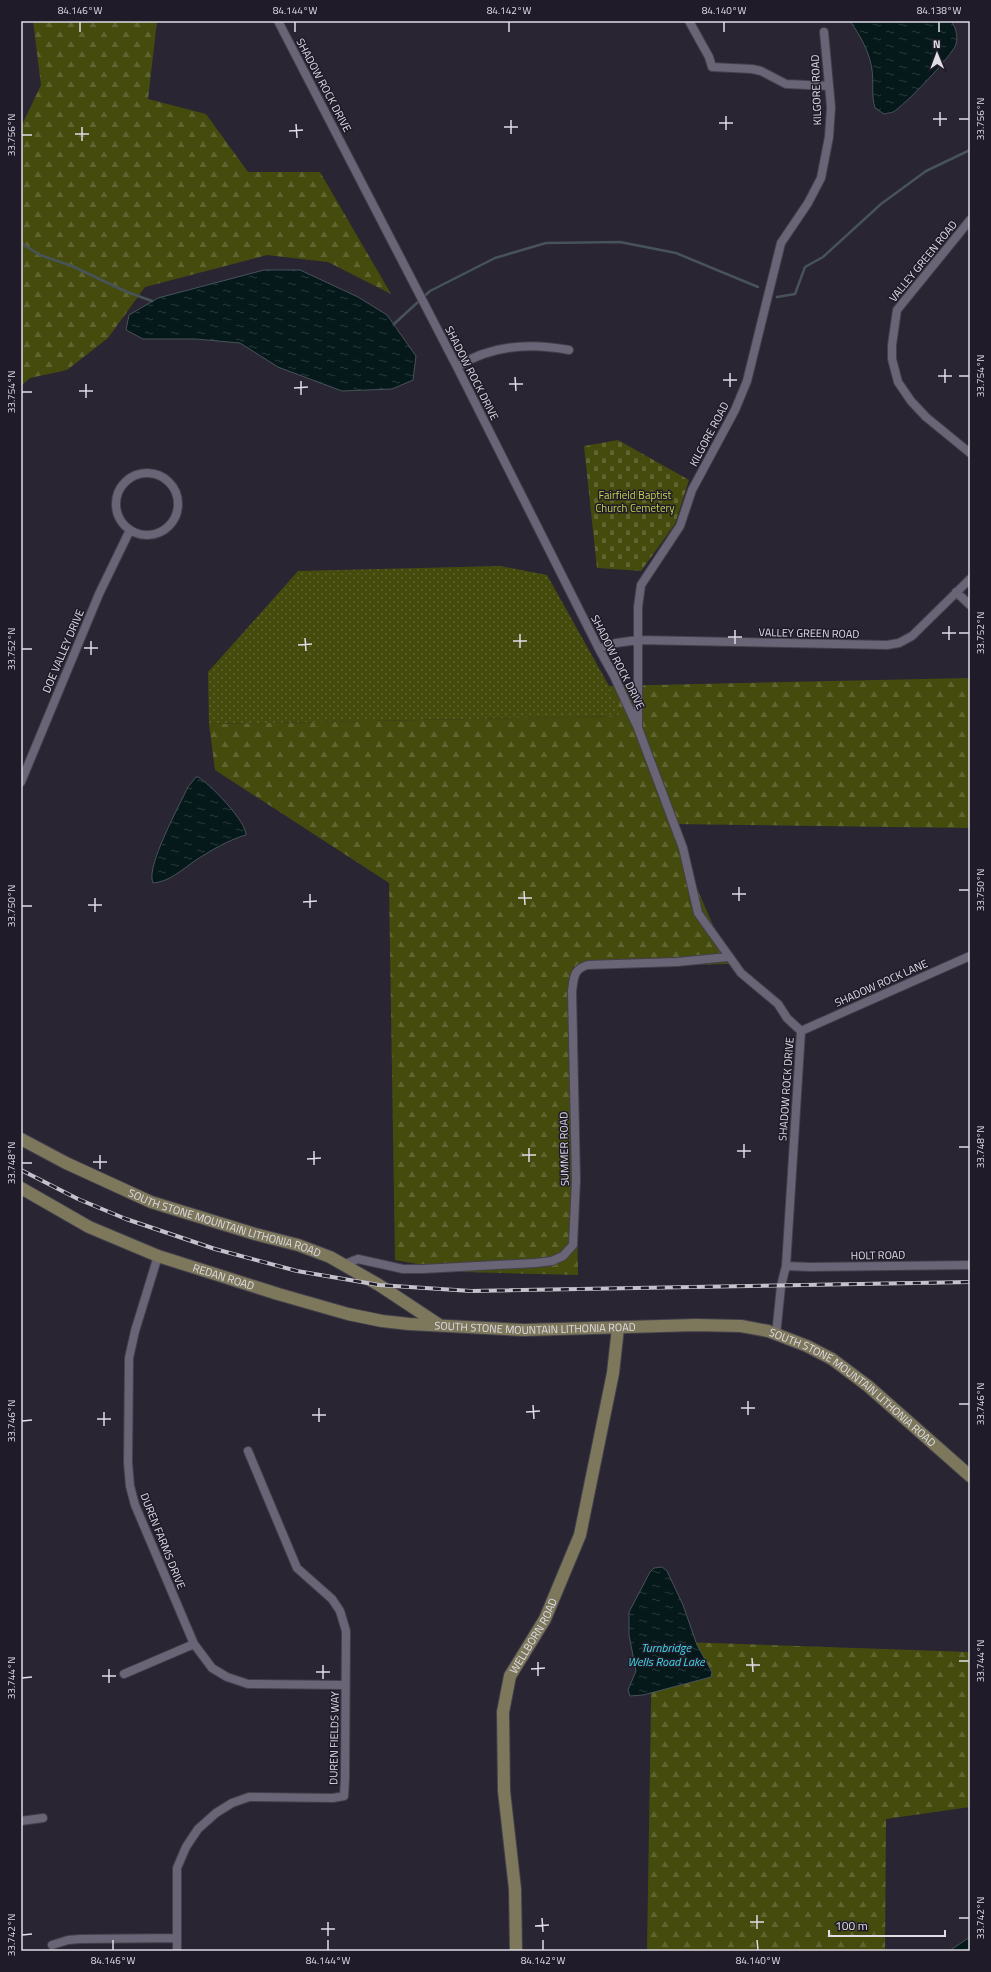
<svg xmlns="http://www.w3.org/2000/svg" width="991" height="1972" viewBox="0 0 991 1972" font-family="'Titillium Web',sans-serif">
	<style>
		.forest { fill: url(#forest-firs) }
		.cemetery { fill: url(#cemetery-stones) }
		.park { fill: url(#park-dots) }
		.water { fill: url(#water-ripples); stroke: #475358 }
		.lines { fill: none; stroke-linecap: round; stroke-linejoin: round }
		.stream { stroke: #475358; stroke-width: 2.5 }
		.street-casing { stroke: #43404c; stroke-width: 10 }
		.secondary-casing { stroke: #43404c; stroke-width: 14 }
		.street { stroke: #696576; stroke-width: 8 }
		.secondary { stroke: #7d775c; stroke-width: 12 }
		.rail-casing { stroke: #c5c2cc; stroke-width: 4 }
		.rail { stroke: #1f1b29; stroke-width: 2.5; stroke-dasharray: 8; stroke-linecap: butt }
		.ticks { fill: none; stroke: #e0dde7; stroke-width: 1.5 }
		.labels { text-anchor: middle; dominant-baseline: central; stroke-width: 3; stroke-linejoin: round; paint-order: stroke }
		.street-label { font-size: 11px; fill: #e0dde7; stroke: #1f1b29 }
		.park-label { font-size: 11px; fill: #c6d54e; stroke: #1f1b29 }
		.water-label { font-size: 12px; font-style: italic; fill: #3ddae9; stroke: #1f1b29 }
		.neatline { fill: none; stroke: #e0dde7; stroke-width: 1.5 }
		.ticks-label { font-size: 10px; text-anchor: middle; fill: #e0dde7 }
	</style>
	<defs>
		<pattern id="forest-firs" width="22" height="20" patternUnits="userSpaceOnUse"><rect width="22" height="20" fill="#454b0d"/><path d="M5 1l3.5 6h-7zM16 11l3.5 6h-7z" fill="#606430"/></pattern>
		<pattern id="cemetery-stones" width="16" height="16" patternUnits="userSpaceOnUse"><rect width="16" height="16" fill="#454b0d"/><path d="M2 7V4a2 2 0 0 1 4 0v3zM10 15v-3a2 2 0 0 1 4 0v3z" fill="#606430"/></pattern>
		<pattern id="park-dots" width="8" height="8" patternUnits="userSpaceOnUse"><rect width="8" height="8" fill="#454b0d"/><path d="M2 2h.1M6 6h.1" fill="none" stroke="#606430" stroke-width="1.8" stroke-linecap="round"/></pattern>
		<pattern id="water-ripples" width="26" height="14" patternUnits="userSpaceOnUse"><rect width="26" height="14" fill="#05181a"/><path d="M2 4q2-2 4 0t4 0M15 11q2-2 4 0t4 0" fill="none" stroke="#29393b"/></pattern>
	</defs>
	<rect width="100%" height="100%" fill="#292533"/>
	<path class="forest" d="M33,21H157L148,99L206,114L248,172H320L391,294L328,262L267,255L145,287L108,338L67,370L30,378L21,386V127L41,85Z
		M970,678V828L673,824L688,868L730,964L573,967L578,1275L462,1272L395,1260L389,883L215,770L209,724L623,716L609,686Z
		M652,1641L970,1652V1807L886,1819L885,1951H647Z"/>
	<path class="cemetery" d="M618,440L689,480L675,524L641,571L597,568L584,446Z"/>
	<path class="park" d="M500,566L547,575L609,686L623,716L209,724L208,672L298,571Z"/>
	<path class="water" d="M850,21H951C956,28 958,35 956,44C954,54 903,107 893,112C891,113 887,113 884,114L875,108C871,95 874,83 872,70C870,53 860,35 850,21Z
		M264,270H300L358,297L387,315L416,356L413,380L392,389L342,391L278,367L240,343L196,339H143L126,330L129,315L158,298Z
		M196,777H198C209,783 247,822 246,835C228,840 212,850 196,860C183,869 169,882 153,883C145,868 180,804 188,787Z
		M662,1567L667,1571L683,1605L697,1645L712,1672L711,1677L643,1695L630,1696L628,1690L636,1671L629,1635V1612L650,1572L654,1568Z
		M970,1937V1951H949Z"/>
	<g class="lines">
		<path class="stream" d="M21,243L40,255L72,266L127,292L152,301
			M777,297L795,294L805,267L823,257L881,204L926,171L970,150
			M394,324L430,291L495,258L546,243L620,242L676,253L758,287"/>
		<g class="street-casing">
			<path id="street" d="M278,21L457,367L599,649L614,676L638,728L683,848L698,913L741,973L778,1004L787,1018L801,1031L786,1266L781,1286L776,1335
				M689,21L709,57L712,67L752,69L761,71L786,84L829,86
				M970,220L897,310L892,345V359L898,382L911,401L926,417L970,453
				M457,367C490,345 531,343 569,350
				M116 504a31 31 0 1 1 62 0a31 31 0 1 1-62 0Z
				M956,592L970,605
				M599,649L616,643L638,640L887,645L899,643L912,636L970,579
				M638,726V607L641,585L680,526L692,490L735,410L747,381L781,243L808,203L821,178L829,137L831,107L824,32
				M21,782L99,594L130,530
				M801,1031L970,956
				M158,1256L135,1331L129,1358L128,1463L130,1486L135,1505L194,1644L212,1668L227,1677L248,1684L345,1685
				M345,1264L358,1259L403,1269H423L535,1263L552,1261L563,1256L573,1245L576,1180L572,991C574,978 573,969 588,965L677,962L728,957
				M786,1266L810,1267L970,1265
				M124,1674L194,1644
				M21,1821L43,1818
				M52,1945L68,1940L80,1939L177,1938
				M177,1951V1868L186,1847L198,1829L216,1813L232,1803L249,1797L333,1798L344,1796L345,1779L346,1631L340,1611L332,1599L297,1568L248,1451"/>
		</g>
		<g class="secondary-casing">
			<g id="secondary">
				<path id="s1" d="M21,1139L66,1163L151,1202L255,1234L298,1245L330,1257L379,1285L438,1324"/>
				<path id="s2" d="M21,1188L89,1227L158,1256L278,1294L348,1314L382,1321L409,1324L524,1330L696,1325L741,1326L768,1331L807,1346L832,1359L868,1386L970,1476"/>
				<path id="s3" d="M516,1951L515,1889L504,1791L503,1712L510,1676L545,1619L580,1535L613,1373L618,1328"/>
			</g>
		</g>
		<use href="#street" class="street"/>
		<use href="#secondary" class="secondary"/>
		<g class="rail-casing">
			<path id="rail" d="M21,1170L78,1199L126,1219L215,1249L297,1271L379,1285L471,1291L970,1282"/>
		</g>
		<use href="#rail" class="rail"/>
	</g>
	<path class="ticks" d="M80,22V32M295,22V32M509,22V32M724,22V32M939,22V32M940,112V126M726,116V130M933,119H947M959,119H969M511,120V134M719,123H733M296,124L297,138M82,127V141M504,127H518M289,131L303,130M75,134H89M22,135H32M945,369V383M730,373V387M938,376H952M959,376H969M515,377L516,391M723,380H737M301,381V395M86,384V398M509,384H523M294,388L308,387M79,391H93M22,392H32M949,626V640M735,630V644M942,633H956M959,633H969M520,634V648M728,637H742M305,638L306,651M91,641V655M513,641H527M298,645L312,644M84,648H98M22,649H32M739,887V901M959,890H969M524,891L525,905M310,894V908M732,894H746M95,898V912M518,898H532M303,902L317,901M88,905H102M22,906H32M744,1144V1158M959,1147H969M529,1148V1162M314,1151V1165M737,1151H751M100,1155V1169M522,1155H536M307,1159L321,1158M93,1162H107M22,1163H32M748,1401V1415M959,1404H969M533,1405L534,1419M319,1408V1422M741,1408H755M104,1412V1426M526,1412L540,1411M312,1415H326M97,1419H111M22,1421L32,1420M752,1658L753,1672M959,1661H969M538,1662V1676M323,1665V1679M746,1665H760M109,1669V1683M531,1669L545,1668M316,1672H330M102,1676H116M22,1678L32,1677M757,1915V1929M542,1918L543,1932M959,1918H969M328,1922V1936M750,1922H764M535,1926L549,1925M321,1929H335M22,1935L32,1934M113,1940V1950M328,1940V1950M543,1940V1950M757,1940L758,1950"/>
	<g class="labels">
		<g class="street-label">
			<text transform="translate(324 85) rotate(62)">SHADOW ROCK DRIVE</text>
			<text transform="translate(816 90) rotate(-92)">KILGORE ROAD</text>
			<text transform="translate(923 261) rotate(-51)">VALLEY GREEN ROAD</text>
			<text transform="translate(472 373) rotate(63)">SHADOW ROCK DRIVE</text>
			<text transform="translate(709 434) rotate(-62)">KILGORE ROAD</text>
			<text transform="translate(809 633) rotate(1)">VALLEY GREEN ROAD</text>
			<text transform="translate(63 651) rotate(-67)">DOE VALLEY DRIVE</text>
			<text transform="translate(618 662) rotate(63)">SHADOW ROCK DRIVE</text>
			<text transform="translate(881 983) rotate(-24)">SHADOW ROCK LANE</text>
			<text transform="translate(786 1089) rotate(-86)">SHADOW ROCK DRIVE</text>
			<text transform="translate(564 1149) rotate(-91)">SUMMER ROAD</text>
			<text stroke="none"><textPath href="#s1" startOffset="221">SOUTH STONE MOUNTAIN LITHONIA ROAD</textPath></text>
			<text transform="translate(878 1255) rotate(-1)">HOLT ROAD</text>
			<text stroke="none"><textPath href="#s2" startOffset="222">REDAN ROAD</textPath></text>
			<text stroke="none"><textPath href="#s2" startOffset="540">SOUTH STONE MOUNTAIN LITHONIA ROAD</textPath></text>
			<text stroke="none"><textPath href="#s2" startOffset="876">SOUTH STONE MOUNTAIN LITHONIA ROAD</textPath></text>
			<text transform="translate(163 1541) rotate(68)">DUREN FARMS DRIVE</text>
			<text stroke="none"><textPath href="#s3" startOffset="323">WELLBORN ROAD</textPath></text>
			<text transform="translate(334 1738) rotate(-89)">DUREN FIELDS WAY</text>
		</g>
		<g class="park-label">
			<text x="635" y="495">Fairfield Baptist<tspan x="635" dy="13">Church Cemetery</tspan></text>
		</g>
		<g class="water-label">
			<text x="666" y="1647">Turnbridge<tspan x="666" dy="14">Wells Road Lake</tspan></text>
		</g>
	</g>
	<rect width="991" height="1972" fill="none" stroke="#1f1b29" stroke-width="44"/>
	<g transform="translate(937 54) rotate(359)" stroke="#1f1b29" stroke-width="3" paint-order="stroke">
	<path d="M0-3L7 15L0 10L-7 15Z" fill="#e0dde7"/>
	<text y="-6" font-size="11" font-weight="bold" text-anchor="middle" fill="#e0dde7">N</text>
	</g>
	<path d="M829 1930v6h116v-6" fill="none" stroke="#e0dde7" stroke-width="2"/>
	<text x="835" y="1930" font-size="12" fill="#e0dde7" stroke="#1f1b29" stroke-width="3" paint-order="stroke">100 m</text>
	<rect x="22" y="22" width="947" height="1928" class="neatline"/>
	<g class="ticks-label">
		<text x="80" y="14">84.146°W</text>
		<text x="295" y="14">84.144°W</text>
		<text x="509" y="14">84.142°W</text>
		<text x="724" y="14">84.140°W</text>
		<text x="939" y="14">84.138°W</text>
		<text transform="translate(980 119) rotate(-90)" y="4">33.756°N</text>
		<text transform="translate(11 135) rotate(-90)" y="4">33.756°N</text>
		<text transform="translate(980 376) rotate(-90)" y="4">33.754°N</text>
		<text transform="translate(11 392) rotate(-90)" y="4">33.754°N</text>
		<text transform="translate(980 633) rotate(-90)" y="4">33.752°N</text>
		<text transform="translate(11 649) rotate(-90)" y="4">33.752°N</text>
		<text transform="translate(980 890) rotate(-90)" y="4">33.750°N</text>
		<text transform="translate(11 906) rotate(-90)" y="4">33.750°N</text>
		<text transform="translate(980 1147) rotate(-90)" y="4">33.748°N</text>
		<text transform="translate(11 1163) rotate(-90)" y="4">33.748°N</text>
		<text transform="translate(980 1404) rotate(-90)" y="4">33.746°N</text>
		<text transform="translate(11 1421) rotate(-90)" y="4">33.746°N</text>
		<text transform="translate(980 1661) rotate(-90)" y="4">33.744°N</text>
		<text transform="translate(11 1678) rotate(-90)" y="4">33.744°N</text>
		<text transform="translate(980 1918) rotate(-90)" y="4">33.742°N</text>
		<text transform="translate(11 1935) rotate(-90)" y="4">33.742°N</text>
		<text x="113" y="1964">84.146°W</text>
		<text x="328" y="1964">84.144°W</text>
		<text x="543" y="1964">84.142°W</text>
		<text x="758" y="1964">84.140°W</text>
	</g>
</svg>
